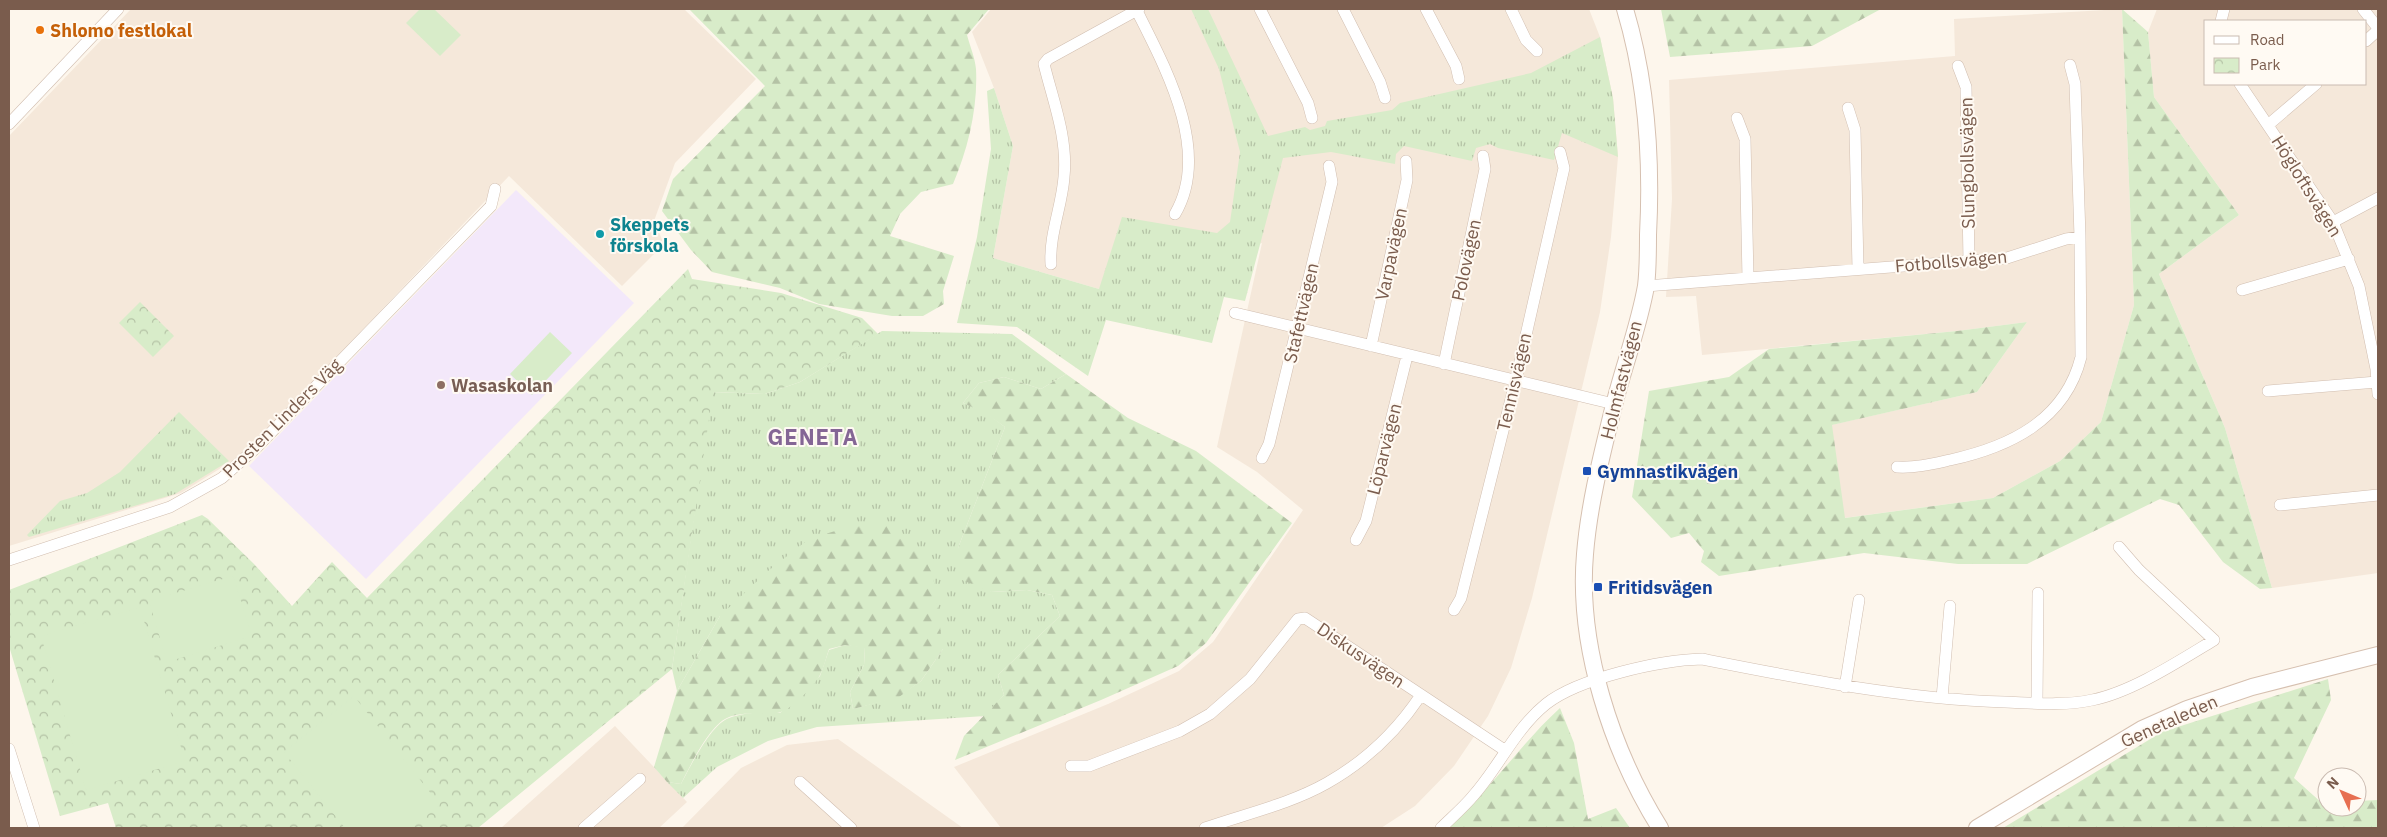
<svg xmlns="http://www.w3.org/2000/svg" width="2387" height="837" viewBox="0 0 2387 837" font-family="'IBM Plex Sans',sans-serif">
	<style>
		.residential { fill: #f5e8da; fill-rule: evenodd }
		.education { fill: #f3e8fa }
		.grass { fill: url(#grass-tufts) }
		.forest { fill: url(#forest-firs) }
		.park { fill: url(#park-crowns) }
		.garden { fill: #d8ecc9 }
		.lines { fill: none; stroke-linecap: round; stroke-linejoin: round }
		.street-casing { stroke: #d1beb0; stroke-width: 12 }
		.secondary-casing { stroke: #d6c0b0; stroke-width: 18 }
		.street { stroke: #fff; stroke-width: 11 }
		.secondary { stroke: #fff; stroke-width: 16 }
		.food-dot { fill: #e8710a; stroke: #fffaf3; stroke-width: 2 }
		.culture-dot { fill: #0f9aa8; stroke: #fffaf3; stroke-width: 2 }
		.education-dot { fill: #8d6e63; stroke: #fffaf3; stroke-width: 2 }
		.transit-dot { fill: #1a4fb4; stroke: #fffaf3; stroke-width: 2 }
		.labels { text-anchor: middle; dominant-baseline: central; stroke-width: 4; stroke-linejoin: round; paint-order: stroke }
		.food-label { font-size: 18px; font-weight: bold; fill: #c56008; stroke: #fffaf3; text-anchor: start }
		.street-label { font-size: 18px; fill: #7a5c4d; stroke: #fffaf3 }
		.culture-label { font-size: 18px; font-weight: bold; fill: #0d838f; stroke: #fffaf3; text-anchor: start }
		.education-label { font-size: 18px; font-weight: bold; fill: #785e54; stroke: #fffaf3; text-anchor: start }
		.transit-label { font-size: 18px; font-weight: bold; fill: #164399; stroke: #fffaf3; text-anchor: start }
		.district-label { font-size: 22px; font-weight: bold; letter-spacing: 1px; fill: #846695; stroke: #fffaf3 }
	</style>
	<defs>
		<pattern id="grass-tufts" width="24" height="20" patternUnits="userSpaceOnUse" patternTransform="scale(1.25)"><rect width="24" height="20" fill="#d8ecc9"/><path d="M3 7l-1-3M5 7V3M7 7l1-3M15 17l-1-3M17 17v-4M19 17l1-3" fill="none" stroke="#b4c2a5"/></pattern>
		<pattern id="forest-firs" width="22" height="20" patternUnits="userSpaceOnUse" patternTransform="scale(1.25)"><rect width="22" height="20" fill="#d8ecc9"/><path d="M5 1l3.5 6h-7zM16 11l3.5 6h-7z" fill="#b4c2a5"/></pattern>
		<pattern id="park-crowns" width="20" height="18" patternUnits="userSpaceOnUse" patternTransform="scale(1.25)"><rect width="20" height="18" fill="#d8ecc9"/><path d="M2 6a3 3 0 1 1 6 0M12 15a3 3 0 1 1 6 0" fill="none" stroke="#b4c2a5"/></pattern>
	</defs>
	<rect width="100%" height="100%" fill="#fdf6ec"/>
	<path class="residential" d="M131,9H684L756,79L675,163L654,221L664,244L622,286L509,176L245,453L181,493L9,546V136Z
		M991,9H1589L1600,37L1613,98L1618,157L1611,237L1600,312L1532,598L1511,668L1488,716L1454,766L1415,806L1381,828H1001L954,767L1108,704L1179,671L1213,642L1303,510L1257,472L1217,447L1262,243L1099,289L993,258L1013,146L994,88L972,32Z
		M2122,9L2134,305L2101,422L2060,461L1993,498L1844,518L1831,425L1977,392L2027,322L1957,331L1702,355L1696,296L1666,297L1672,199L1669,80L1955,56L1954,19Z
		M2157,9H2378V573L2272,588L2225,428L2159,274L2239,215L2154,97L2148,32ZM2206,21H2366V84H2206Z
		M615,726L687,802L659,828H501Z
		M838,739L963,828H682L741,768L787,745Z"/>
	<path class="education" d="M516,190L634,303L366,579L249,466Z"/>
	<path class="grass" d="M1191,9H1208L1268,136L1305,127L1310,130L1325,126L1327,121L1392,110L1400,103L1531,73L1600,37L1613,98L1618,157L1562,133L1554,160L1498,148L1490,144L1476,148L1472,161L1404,146L1396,154L1395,164L1331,152L1283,158L1245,301L1224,297L1212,343L1106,320L1088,376L1017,327L957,323L977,237L991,149L987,91L994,88L1013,146L993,258L1099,289L1122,217L1217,233L1230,222L1240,152L1219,69Z
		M882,331L1012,334L1066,374L1041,389L1004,377L979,383L963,403L985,412L1005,427L958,548L991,592L1027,590L1052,595L1060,616L998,675L1004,695L985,716L817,727L768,741L717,767L683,798L667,782L681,784C690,767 711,724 729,718C745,712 763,712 780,713L820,676L829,650L845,645L865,647L864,665L850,692L853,709L899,696L921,681L943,649L720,616L677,691L672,669L712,392L765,394L800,382Z
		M179,412L229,461L175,494L29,537L27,535L60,501L87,493L120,472Z"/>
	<path class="forest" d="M689,9H989L967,35C970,46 975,58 976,69C978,108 968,149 953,184L921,192L900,214L890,236L954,256L943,291L944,304L923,316H892L819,304L780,288L712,272L691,250L662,211L673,179L765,86Z
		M1661,9H1881L1812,46L1670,57Z
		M2122,9L2148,32L2154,97L2239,215L2159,274L2225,428L2272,588L2260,589L2223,562L2179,505L2160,499L2027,564H1958L1864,553L1719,576L1701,562L1704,551L1689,533L1671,538L1632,497L1649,391L1729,377L1769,349L1957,331L2027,322L1977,392L1832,425L1845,518L1993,498L2060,461L2101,422L2134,305Z
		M1066,374L1128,418L1196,451L1292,523L1206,643L1178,666L1101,700L955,760L964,736L1004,695L998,675L1060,616L1052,595L1027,590L991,592L962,580L958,548L1005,427L985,413L963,403L979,383L1004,377L1041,389Z
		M889,523L918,547L933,575L943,649L921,681L899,697L853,709L850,692L864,665L865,648L845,645L829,649C826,658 824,667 820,675C813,687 791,711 777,713C761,715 743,711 727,718C709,726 690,766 681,784L667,782L654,767L677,691L720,616L768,571L809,539L858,524Z
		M2328,679L2331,700L2294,778L2323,804H2327V807H2357V801L2378,800V828H2003L2162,732Z
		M1560,708L1574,743L1588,819L1616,808L1630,828H1444C1489,794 1519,745 1560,708Z"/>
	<path class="park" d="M688,269L692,279L781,293L862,318L878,334L800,382L765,394L713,392L672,669L478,828H116L108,803L60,816L9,646V590L202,515L208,519L254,564L292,606L332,562L367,598Z
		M140,302L174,336L153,357L119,323Z"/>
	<path class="garden" d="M420,9H434L461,35L440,56L406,23Z
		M550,332L572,353L532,395L510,374Z
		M233,576L252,636L167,662L149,601Z
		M140,607L185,761L86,790L41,636Z
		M354,696L440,805L411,828H345L284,752Z"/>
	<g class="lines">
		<g class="street-casing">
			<path id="street" d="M1136,9C1165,67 1212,151 1175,214
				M1260,9L1308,103L1312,118
				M1343,9L1380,82L1385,98
				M1426,9L1456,66L1459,79
				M1511,9L1526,40L1537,51
				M2363,9L2378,28
				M2221,21L2224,9
				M2366,41L2378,30
				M1958,66L1966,87L1969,261
				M2240,84L2333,222L2359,286L2376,369L2378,394
				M1848,108L1855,130L1858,269
				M1737,118L1745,139L1748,278
				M9,124L118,9
				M2268,125L2316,84
				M2333,222L2378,198
				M1051,264C1049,235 1062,206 1064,177C1068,138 1053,101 1044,64L1048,59L1139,9
				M1646,286L2007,258L2066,239L2080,237L2075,84L2070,65
				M2242,290L2349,259
				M1235,313L1614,404
				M1371,346L1407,180L1406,161
				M1444,364L1485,169L1483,156
				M2268,391L2377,382
				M1262,458L1269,444L1332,182L1329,166
				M1897,467C1916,468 1932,464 1950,460C2009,447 2065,421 2081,357L2080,237
				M2280,505L2378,495
				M1356,540L1366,521L1407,356
				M9,560L170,507L222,478L257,447L491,206L495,189
				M1454,610L1461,598L1516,379L1564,168L1560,152
				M1845,687L1859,600
				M1942,698L1950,606
				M2037,703L2038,593
				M9,749L34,828
				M1071,766H1089L1180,731L1210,714L1250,679L1298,619L1305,618L1506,751
				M800,782L851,828
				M584,828L640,779
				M1205,828C1245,814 1290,804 1327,783C1364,762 1397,731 1421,695
				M1441,828C1451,818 1463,808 1473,796C1499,767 1515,729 1546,704C1579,678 1661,660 1702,659C1803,679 1902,699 2005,702C2033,703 2064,706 2092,700C2132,692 2179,661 2214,640L2139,570L2119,547"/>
		</g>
		<g class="secondary-casing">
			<path id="secondary" d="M1625,9C1647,83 1652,159 1648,235C1648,252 1648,270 1646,286C1639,326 1624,365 1614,405C1602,454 1589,504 1585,554C1577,646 1612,751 1660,828
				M1977,828L2142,729L2187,709L2252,687L2378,655"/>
		</g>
		<use href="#street" class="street"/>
		<use href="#secondary" class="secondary"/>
	</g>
	<circle class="food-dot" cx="40" cy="30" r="5"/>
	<circle class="culture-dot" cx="600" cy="234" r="5"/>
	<circle class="education-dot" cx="441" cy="385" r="5"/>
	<g class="transit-dot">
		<rect x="1582" y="466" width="10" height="10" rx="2.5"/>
		<rect x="1593" y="582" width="10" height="10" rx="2.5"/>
	</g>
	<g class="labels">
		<g class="food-label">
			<text x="50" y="30">Shlomo festlokal</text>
		</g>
		<g class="street-label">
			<text transform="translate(1967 163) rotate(-91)">Slungbollsvägen</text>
			<text transform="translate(2307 186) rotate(58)">Högloftsvägen</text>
			<text transform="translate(1391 254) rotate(-78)">Varpavägen</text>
			<text transform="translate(1466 260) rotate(-78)">Polovägen</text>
			<text transform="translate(1951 261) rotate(-5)">Fotbollsvägen</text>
			<text transform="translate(1301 313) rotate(-77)">Stafettvägen</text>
			<text transform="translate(1621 380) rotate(-76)">Holmfastvägen</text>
			<text transform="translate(1514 382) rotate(-77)">Tennisvägen</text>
			<text transform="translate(282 418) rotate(-45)">Prosten Linders Väg</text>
			<text transform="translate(1384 449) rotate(-76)">Löparvägen</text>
			<text transform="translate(1361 655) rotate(34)">Diskusvägen</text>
			<text transform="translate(2169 721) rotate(-24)">Genetaleden</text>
		</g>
		<g class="culture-label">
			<text x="610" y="224">Skeppets<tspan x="610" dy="21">förskola</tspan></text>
		</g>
		<g class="education-label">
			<text x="451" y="385">Wasaskolan</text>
		</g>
		<g class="transit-label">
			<text x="1597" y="471">Gymnastikvägen</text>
			<text x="1608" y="587">Fritidsvägen</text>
		</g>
		<g class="district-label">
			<text x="813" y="436">GENETA</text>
		</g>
	</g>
	<rect width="2387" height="837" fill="none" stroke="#7a5c4d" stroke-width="20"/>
	<rect x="2204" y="20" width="162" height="65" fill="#fffaf3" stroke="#cabbb1"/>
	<rect x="2214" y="36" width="25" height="8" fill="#ffffff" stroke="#cabbb1"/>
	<text x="2250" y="45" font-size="15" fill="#7a5c4d">Road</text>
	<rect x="2214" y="58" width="25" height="15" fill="url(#park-crowns)" stroke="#cabbb1"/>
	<text x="2250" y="70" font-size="15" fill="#7a5c4d">Park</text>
	<g transform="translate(2342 792) rotate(314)"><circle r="24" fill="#fffaf3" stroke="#cabbb1"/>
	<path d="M0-4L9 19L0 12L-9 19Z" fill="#e76f51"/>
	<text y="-8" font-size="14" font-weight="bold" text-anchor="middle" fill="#7a5c4d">N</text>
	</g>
</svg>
